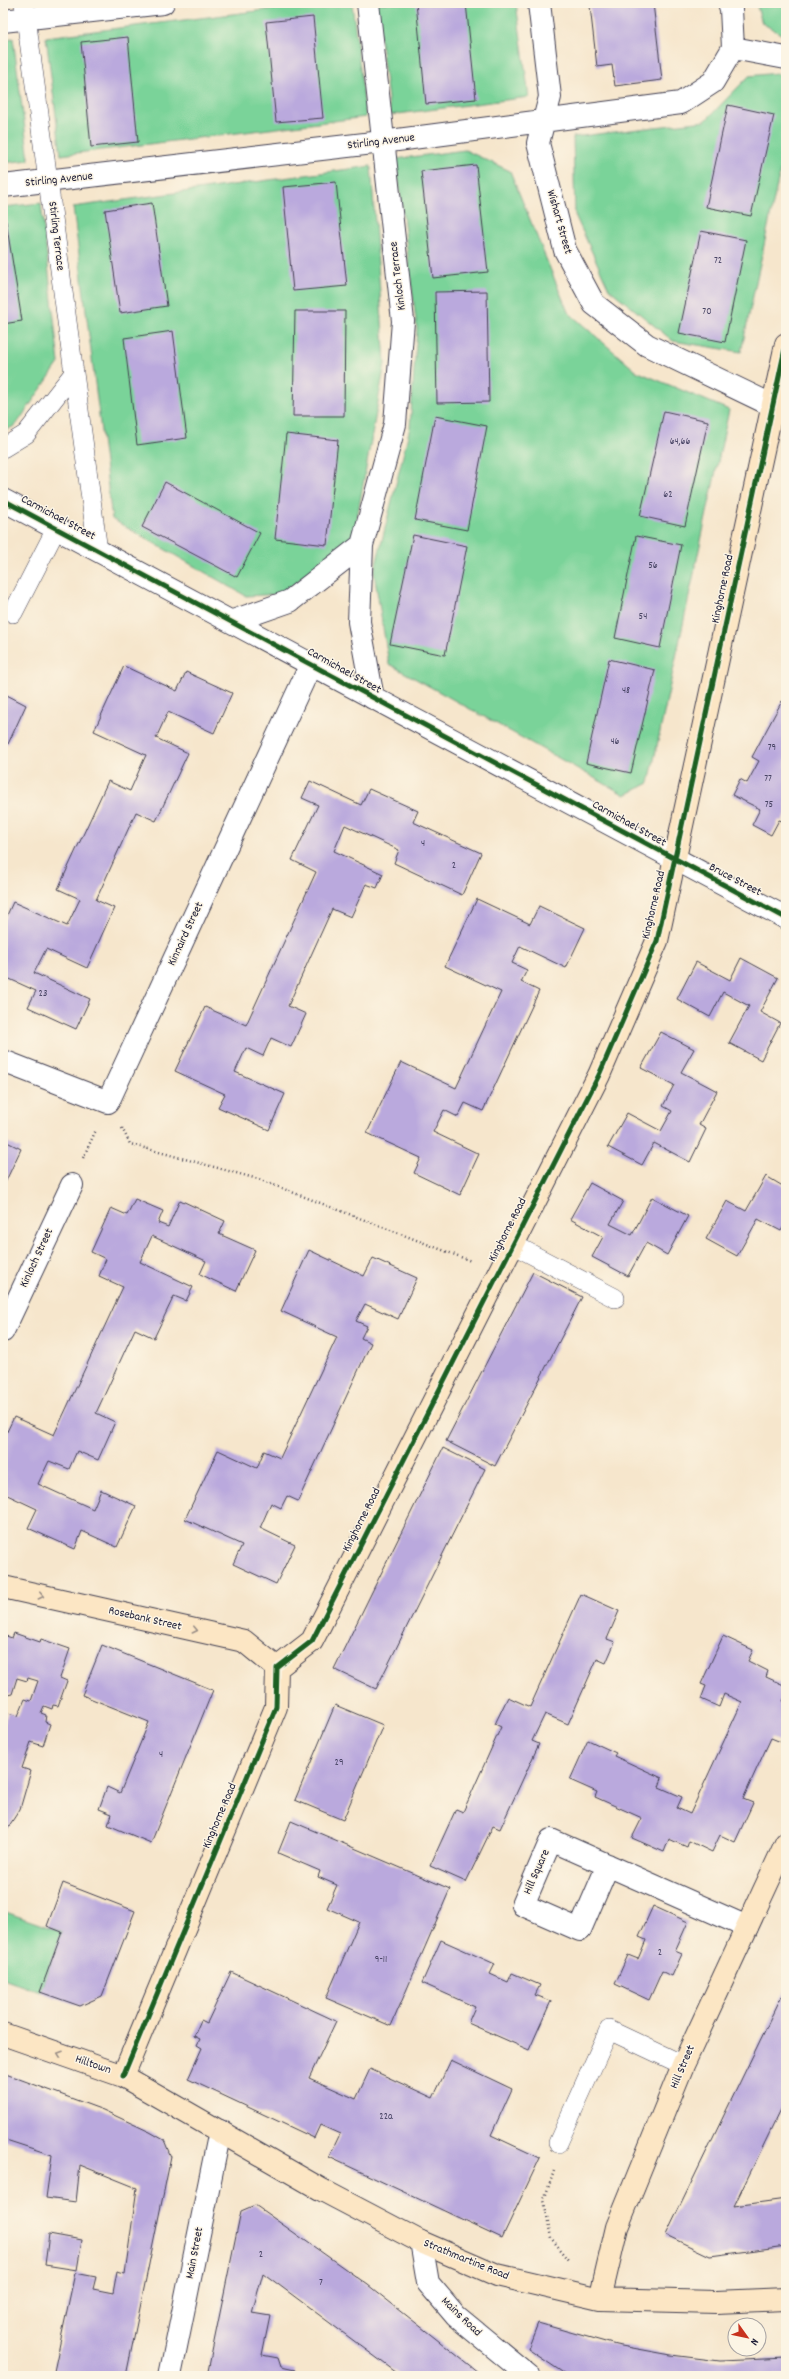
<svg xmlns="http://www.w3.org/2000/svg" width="789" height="2379" viewBox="0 0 789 2379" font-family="Dekko,sans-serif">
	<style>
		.green { fill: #7ad399; stroke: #4e7a6a }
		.building { fill: #baa9dd }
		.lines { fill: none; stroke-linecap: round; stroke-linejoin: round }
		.lane-casing { stroke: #423f51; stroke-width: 20 }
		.street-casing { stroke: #423f51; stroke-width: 24 }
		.secondary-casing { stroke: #423f51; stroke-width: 24 }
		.path { stroke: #423f51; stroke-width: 2.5; stroke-dasharray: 1 3; stroke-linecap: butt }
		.lane { stroke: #fff; stroke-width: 19 }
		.street { stroke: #fff; stroke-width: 22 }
		.secondary { stroke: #fce6c4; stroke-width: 22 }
		.cycleway-casing { stroke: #fcf5e5; stroke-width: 8 }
		.cycleway { stroke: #1b5e20; stroke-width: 5 }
		.oneway { stroke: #9a8e86 }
		.labels { text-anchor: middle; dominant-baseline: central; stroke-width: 3; stroke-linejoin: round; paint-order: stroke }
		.number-label { font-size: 10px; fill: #484464 }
		.street-label { font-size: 12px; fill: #22223b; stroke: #fcf5e5 }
	</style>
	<rect width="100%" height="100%" fill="#fcf5e5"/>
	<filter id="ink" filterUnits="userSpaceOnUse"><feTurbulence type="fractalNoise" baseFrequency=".025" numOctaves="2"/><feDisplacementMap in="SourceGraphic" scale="8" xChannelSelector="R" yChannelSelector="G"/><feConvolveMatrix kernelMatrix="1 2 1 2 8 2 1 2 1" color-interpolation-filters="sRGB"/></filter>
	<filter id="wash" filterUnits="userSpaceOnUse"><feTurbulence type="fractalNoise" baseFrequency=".012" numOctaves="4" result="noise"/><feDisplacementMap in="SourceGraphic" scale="16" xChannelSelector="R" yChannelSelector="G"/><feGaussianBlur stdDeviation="0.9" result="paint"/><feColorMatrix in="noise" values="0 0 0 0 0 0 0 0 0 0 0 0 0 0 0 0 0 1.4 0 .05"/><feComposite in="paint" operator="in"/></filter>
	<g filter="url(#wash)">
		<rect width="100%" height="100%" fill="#f6e6cc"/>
		<path class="green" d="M322,3H352L366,117L61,155L46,37Z
			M376,3H516L529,97L390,115Z
			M756,3H786V37L762,23Z
			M13,38L29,160L3,163V39Z
			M777,73L786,81V143L741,352L673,341L609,289L575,215L573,137L705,121L749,76Z
			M465,150L510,171L568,312L636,371L729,410L649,783L625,795L389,664L374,573L410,427L417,329L396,159Z
			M371,166L385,363L354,535L282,594L246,596L112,519L73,207Z
			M41,203L59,363L16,425L3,432V207Z
			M3,1911L62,1932L40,1992L3,1979Z"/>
		<g id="blocks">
			<path class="building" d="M416,3H466L476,99L426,104Z
				M605,3H653L662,80L615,86L612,65L597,67L590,6Z
				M313,17L323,118L276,122L266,22Z
				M128,37L138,142L91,147L81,42Z
				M728,105L774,115L751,216L706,207Z
				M476,165L488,272L433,278L421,171Z
				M336,182L347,286L293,291L283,187Z
				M152,203L167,306L120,313L105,210Z
				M3,221H6L22,321L3,324Z
				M701,231L746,240L725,342L679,333Z
				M487,291L489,402L437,403L435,292Z
				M295,311H345L344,416H293Z
				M173,331L187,438L137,445L124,338Z
				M664,411L708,421L685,526L640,516Z
				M435,416L487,426L467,530L415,520Z
				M286,434L338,440L327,545L275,539Z
				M165,482L260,533L237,577L142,527Z
				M413,535L467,546L445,655L390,644Z
				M636,536L681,545L660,648L615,638Z
				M609,659L655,670L631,773L586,763Z
				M124,666L177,691L186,672L232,693L214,733L168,712L156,738L188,753L156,821L136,812L96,900L114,908L87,968L46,949L34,973L90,999L76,1029L28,1007L36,991L3,976V924L13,902L67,926L80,899L58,889L108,781L130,791L146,755L94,731Z
				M3,693L26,705L8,744L3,741Z
				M782,701L786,703V814L782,821L779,820L771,835L752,825L760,809L732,795L740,779L747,783L759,761L752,757Z
				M310,781L361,805L369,789L418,811L413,822L481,853L462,895L394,863L399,850L345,825L334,851L383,874L377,888L366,884L351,917L332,909L288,1006L306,1014L291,1047L271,1038L263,1056L246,1048L235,1072L285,1094L269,1130L218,1107L225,1094L175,1071L205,1007L246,1025L316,872L292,860L318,805L302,798Z
				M477,899L530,924L539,906L585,928L566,968L520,946L512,963L527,970L521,982L539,991L483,1111L465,1103L458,1117L444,1110L433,1132L479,1154L460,1195L414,1173L421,1158L367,1133L401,1062L456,1088L501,992L445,966Z
				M741,958L778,978L760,1012L780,1023L761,1060L729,1043L749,1006L723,992L710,1017L677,999L696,962L730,980Z
				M661,1032L694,1049L681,1072L717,1091L699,1125L706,1129L690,1162L654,1143L642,1165L608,1147L627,1113L661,1131L672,1111L663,1106L674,1085L641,1068Z
				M3,1140L21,1149L3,1187Z
				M766,1176L786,1188V1222L781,1231L758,1219L737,1256L706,1239L727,1201L746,1211Z
				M590,1183L623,1201L610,1224L632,1235L652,1197L688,1216L667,1255L646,1243L628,1276L592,1257L603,1237L570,1219Z
				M135,1199L163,1211L158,1223L168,1227L180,1200L225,1221L219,1234L255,1250L236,1291L200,1274L206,1261L152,1236L140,1262L193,1287L186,1301L174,1296L154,1338L135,1329L96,1413L115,1422L98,1460L77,1451L69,1469L49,1461L38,1484L93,1509L101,1490L136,1506L117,1547L82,1531L75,1549L28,1528L37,1509L3,1493V1440L14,1417L54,1435L123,1287L99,1276L106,1259L91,1252L111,1208L127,1215Z
				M309,1250L364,1276L373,1258L417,1278L398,1319L365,1304L356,1321L367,1326L361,1338L371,1343L298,1501L287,1496L281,1508L271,1503L260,1528L295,1545L276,1584L233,1564L242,1545L185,1519L218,1450L257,1468L264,1451L280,1458L337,1337L281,1311Z
				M533,1272L582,1297L495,1466L446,1441Z
				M443,1448L485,1469L376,1689L334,1669Z
				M581,1594L619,1611L607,1639L615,1642L606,1663L597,1659L568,1724L545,1714L532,1741L539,1744L500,1829L493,1826L466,1882L430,1866L456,1809L463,1812L501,1727L495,1724L508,1697L530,1707Z
				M14,1633L40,1642L41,1639L70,1649L60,1678L67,1681L58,1706L53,1705L52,1709L44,1706L41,1713L46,1715L45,1722L50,1724L43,1746L31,1742L22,1768L31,1771L20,1809L7,1829L3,1826V1724L8,1713L18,1716L25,1699L31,1701L38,1681L28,1678L27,1681L17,1678L12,1694L3,1696V1635L12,1638Z
				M723,1636L753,1650L748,1661L768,1671L766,1677L786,1686V1695L783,1701L786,1703V1730L781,1742L771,1738L757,1768L743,1799L753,1803L735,1842L720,1835L712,1852L689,1841L687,1847L669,1839L664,1852L632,1838L642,1818L595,1797L597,1792L570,1780L588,1740L616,1753L614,1756L662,1778L659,1787L682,1797L677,1808L690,1814L742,1702L724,1694L719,1707L701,1699L706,1686L701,1684Z
				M102,1645L213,1690L151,1843L108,1825L112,1814L99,1809L107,1787L120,1793L149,1722L82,1695Z
				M335,1705L383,1725L343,1820L295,1800Z
				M291,1821L450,1889L391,2026L326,1998L359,1922L327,1908L337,1885L318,1877L320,1871L278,1853Z
				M63,1883L135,1911L102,1996L80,2006L40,1992L62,1932L47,1926Z
				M653,1906L688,1922L675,1951L682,1954L672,1976L662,1971L649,2000L615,1984L628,1955L638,1959L646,1940L639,1937Z
				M441,1940L495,1964L490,1974L508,1982L512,1973L540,1985L535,1995L551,2001L529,2050L468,2023L475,2007L422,1983Z
				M231,1972L336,2021L309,2078L356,2099L370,2069L433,2098L451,2060L512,2089L491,2135L540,2158L502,2238L329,2157L340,2134L320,2125L314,2138L188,2079L202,2048L197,2045L200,2039L194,2036L201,2020L207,2023Z
				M786,1987V2099L734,2206L786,2199V2246L710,2256L666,2235Z
				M3,2073L103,2110L150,2132L164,2140L171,2157L126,2376H53L75,2273L96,2277L93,2289L113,2293L117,2271L125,2273L137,2188L80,2165L76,2202L46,2198L52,2155L3,2139Z
				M255,2205L368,2285L483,2376H401L263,2273L252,2313L270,2316L262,2355L278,2358L281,2367L295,2370L294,2376H207L241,2211Z
				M49,2234L82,2240L77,2270L45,2265Z
				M538,2323L616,2345L671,2355L720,2361L786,2358V2376H568L528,2349Z"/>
		</g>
	</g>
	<g filter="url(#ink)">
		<use href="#blocks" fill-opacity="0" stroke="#423f51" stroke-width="1"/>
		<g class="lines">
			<g class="lane-casing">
				<path id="lane" d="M24,3L98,551
					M3,448L26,434L74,373
					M13,613L56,529
					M512,1244L615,1298
					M558,2143L609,2030L683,2065"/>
			</g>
			<g class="street-casing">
				<path id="street" d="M368,3L403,321L395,424L362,545L359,622L373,698
					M539,3L550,97L538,143L565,250L594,304L647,345L786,412
					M3,21L163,3
					M733,48L786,58
					M3,186L382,142L681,103L713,82L733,48L731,9L729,3
					M3,500L786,918
					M233,621L290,601L362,545
					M3,1061L108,1102L311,664
					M3,1331L72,1185
					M608,1865L580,1930L523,1905L551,1840L747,1927
					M421,2242L428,2283L456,2316L529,2376
					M170,2376L220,2131"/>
			</g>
			<g class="secondary-casing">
				<path id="secondary" d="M3,1587L244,1641L277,1668
					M3,2034L123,2076L322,2190L421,2242L497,2275L600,2299L716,2302L786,2299
					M123,2076L276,1707L277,1668L312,1641L599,1075L657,941L786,344
					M600,2299L617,2227L683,2065L786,1843"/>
			</g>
			<path class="path" d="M122,1128L130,1144L258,1179L471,1261
				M83,1158L96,1130
				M554,2171L544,2200L551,2238L570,2261"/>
			<use href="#lane" class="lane"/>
			<use href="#street" class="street"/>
			<use href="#secondary" class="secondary"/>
			<g class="cycleway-casing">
				<path id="cycleway" d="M3,500L786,918
					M123,2076L276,1707L277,1668L312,1641L599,1075L657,941L786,344"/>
			</g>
			<use href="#cycleway" class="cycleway"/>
		</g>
		<defs><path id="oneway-chevron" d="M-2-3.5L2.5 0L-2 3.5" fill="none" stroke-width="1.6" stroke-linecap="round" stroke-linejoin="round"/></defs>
		<g class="oneway">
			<use href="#oneway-chevron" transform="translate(41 1596) rotate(13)"/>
			<use href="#oneway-chevron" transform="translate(195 1630) rotate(13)"/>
			<use href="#oneway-chevron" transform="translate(60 2054) rotate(-161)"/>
		</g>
	</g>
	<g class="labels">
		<g class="number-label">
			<text x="718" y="261">72</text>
			<text x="707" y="312">70</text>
			<text x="680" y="442">64,66</text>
			<text x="668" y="495">62</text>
			<text x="653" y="566">56</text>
			<text x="643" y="617">54</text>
			<text x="626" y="691">48</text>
			<text x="615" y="742">46</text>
			<text x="772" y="748">79</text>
			<text x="768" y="779">77</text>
			<text x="769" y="805">75</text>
			<text x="423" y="844">4</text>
			<text x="454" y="866">2</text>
			<text x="43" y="994">23</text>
			<text x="161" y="1755">4</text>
			<text x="339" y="1763">29</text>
			<text x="660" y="1953">2</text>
			<text x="381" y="1960">9-11</text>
			<text x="386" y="2117">22a</text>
			<text x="261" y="2255">2</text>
			<text x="321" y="2283">7</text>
		</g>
		<g class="street-label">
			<text transform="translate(381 142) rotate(-7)">Stirling Avenue</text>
			<text transform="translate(59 180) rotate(-6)">Stirling Avenue</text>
			<text transform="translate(559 222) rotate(74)">Wishart Street</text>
			<text transform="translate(56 236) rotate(83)">Stirling Terrace</text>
			<text transform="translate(398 276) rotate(-97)">Kinloch Terrace</text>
			<text transform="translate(58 518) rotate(28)">Carmichael Street</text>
			<text transform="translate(723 589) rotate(-78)">Kinghorne Road</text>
			<text transform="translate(344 671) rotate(29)">Carmichael Street</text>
			<text transform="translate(629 824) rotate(29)">Carmichael Street</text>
			<text transform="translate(735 880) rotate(28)">Bruce Street</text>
			<text transform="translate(654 905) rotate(-77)">Kinghorne Road</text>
			<text transform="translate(186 934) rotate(-65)">Kinnaird Street</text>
			<text transform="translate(508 1230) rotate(-63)">Kinghorne Road</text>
			<text transform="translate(37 1258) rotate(-65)">Kinloch Street</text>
			<text transform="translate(362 1520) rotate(-63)">Kinghorne Road</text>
			<text transform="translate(145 1619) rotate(13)">Rosebank Street</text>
			<text transform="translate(220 1816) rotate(-67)">Kinghorne Road</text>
			<text transform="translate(537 1872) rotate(-66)">Hill Square</text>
			<text transform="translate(93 2065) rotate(19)">Hilltown</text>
			<text transform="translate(683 2067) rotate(-67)">Hill Street</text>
			<text transform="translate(195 2253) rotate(-79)">Main Street</text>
			<text transform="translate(466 2260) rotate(22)">Strathmartine Road</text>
			<text transform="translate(461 2317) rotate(44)">Mains Road</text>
		</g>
	</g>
	<rect width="789" height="2379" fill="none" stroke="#fcf5e5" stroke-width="16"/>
	<g transform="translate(747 2337) rotate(123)"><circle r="19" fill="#fcf5e5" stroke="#a5a1a1"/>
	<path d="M0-3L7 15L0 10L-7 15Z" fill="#c8321e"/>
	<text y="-6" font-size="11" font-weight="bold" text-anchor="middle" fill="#22223b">N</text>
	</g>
</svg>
